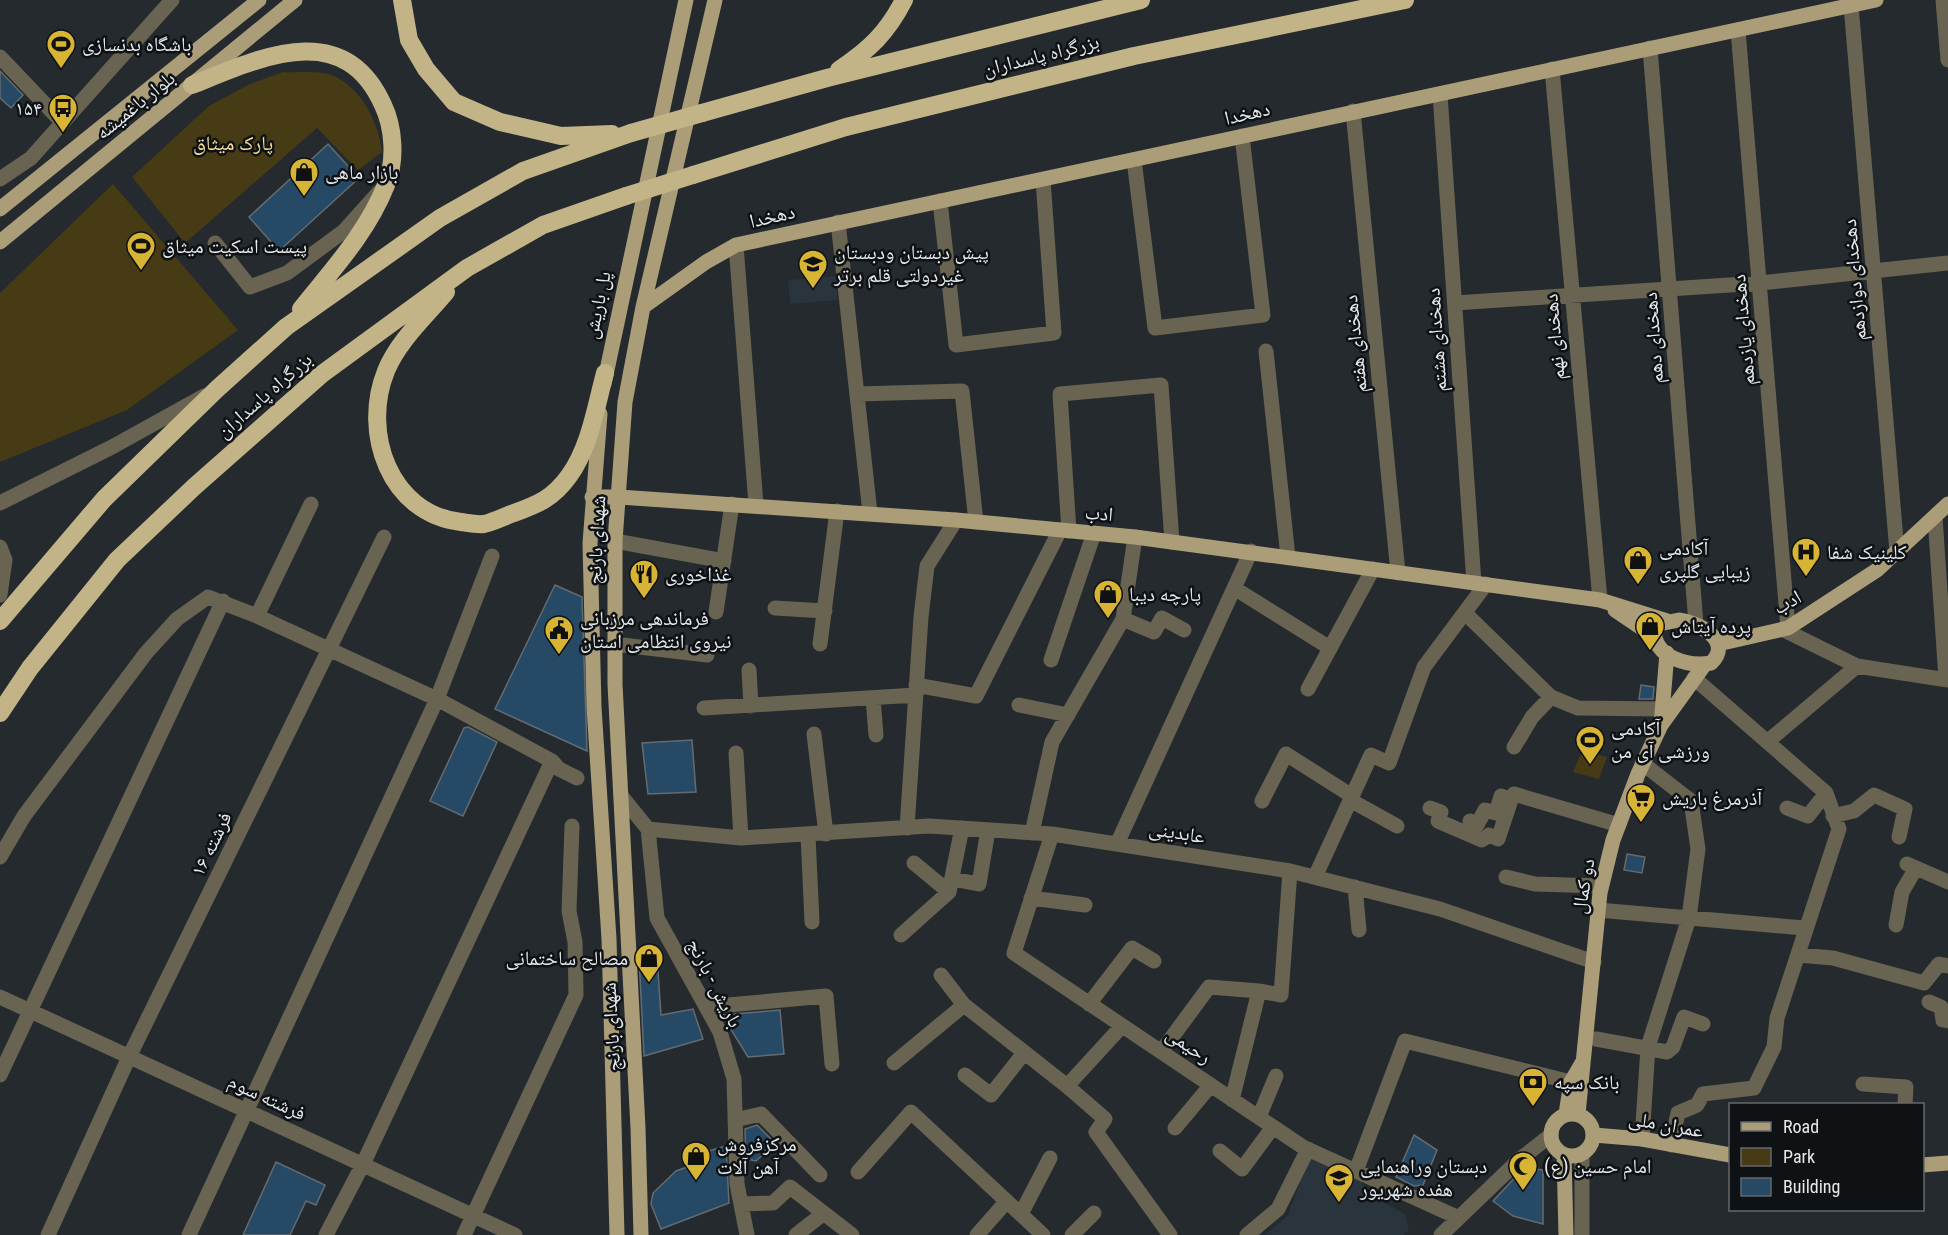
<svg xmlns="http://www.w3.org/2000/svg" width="1948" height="1235" viewBox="0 0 1948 1235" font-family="'Roboto Condensed','Noto Naskh Arabic',sans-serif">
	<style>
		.built { fill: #29343d }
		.green { fill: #463b14 }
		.building { fill: #264a66; stroke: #646b70; stroke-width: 1.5 }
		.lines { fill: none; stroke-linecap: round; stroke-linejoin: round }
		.minor { stroke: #696352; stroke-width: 15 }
		.major { stroke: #aa9d78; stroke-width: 15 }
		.highway { stroke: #c3b487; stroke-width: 18 }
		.highway-bridge { stroke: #c3b487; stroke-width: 18 }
		.labels { text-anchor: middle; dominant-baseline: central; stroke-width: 5; stroke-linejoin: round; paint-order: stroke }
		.poi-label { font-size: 20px; fill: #e5e9ec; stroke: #0f1214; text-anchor: start }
		.street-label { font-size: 20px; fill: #e5e9ec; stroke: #0f1214 }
		.park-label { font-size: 20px; fill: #f7e09a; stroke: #0f1214 }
	</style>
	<rect width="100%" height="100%" fill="#242a2e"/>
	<path class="built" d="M836,276L838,300L790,304L788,280Z
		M1310,1155L1358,1176L1369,1194L1405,1214L1409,1229L1404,1235H1265L1288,1215Z"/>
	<path class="green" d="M283,72C298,73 321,70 334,76C362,89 379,123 382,152L358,170L317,128L185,243L132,177L209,106L250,84Z
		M113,184L238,330L127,410L0,462V293Z
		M1582,751L1607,757L1599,779L1573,772Z"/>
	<path class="building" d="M0,71L23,95L11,108L0,98Z
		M328,144L359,178L279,251L249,217Z
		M555,585L582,597L587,751L495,709Z
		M1641,685L1654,687L1653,699H1639Z
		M468,727L497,742L463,816L430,801L464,728Z
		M692,740L696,792L648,794L642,743Z
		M1627,854L1645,857L1642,873L1624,870Z
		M639,957H657L661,1015L693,1009L703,1039L644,1056Z
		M780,1010L784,1054L748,1057L722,1015Z
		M757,1125L775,1143L756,1161L746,1159L745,1129Z
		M1414,1135L1437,1150L1423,1185L1414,1186L1396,1177Z
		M726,1146L729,1203L661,1229L651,1204L653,1193L676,1171L704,1161L701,1153Z
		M276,1162L325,1185L316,1205L306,1201L290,1235H243Z
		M1524,1168L1543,1170V1224L1513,1216L1493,1201Z"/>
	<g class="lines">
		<path class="minor" d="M1943,0L1948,60
			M1851,5L1897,552
			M1738,30L1788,628
			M1650,48L1696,624
			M0,57L62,122
			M1552,69L1600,600
			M1440,94L1474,583
			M1353,111L1398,573
			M1134,160L1155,328L1263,315L1242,136
			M0,179L31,158L172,0
			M940,201L956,345L1054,333L1043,180
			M838,222L870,513
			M215,243L250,287L287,273L344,231L379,192
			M736,245L756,505
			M1455,303L1760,283L1948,263
			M1266,351L1288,557
			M857,394L962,391L976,522
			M0,503L112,447L204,396
			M1935,517L1946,679
			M1069,531L1060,394L1161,385L1172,542
			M615,541L724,561
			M0,547L5,560L0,595
			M1234,588L1330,648
			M775,608L825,611
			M716,612L732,504
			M1465,613L1551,697L1578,708L1662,709
			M257,616L311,504
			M1123,619L1154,632L1162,618L1184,630
			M1784,630L1857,666L1948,680
			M614,644L707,655
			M820,644L837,511
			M1051,660L1094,533
			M749,670L751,706
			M916,685L976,696L1060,530
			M1308,689L1373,569
			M873,698L876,735
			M1019,705L1068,715
			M704,708L916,695
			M814,734L826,834
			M1767,742L1857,666
			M1514,747L1532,717L1551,697
			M736,753L741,838
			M1642,763L1691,801L1698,849L1689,918L1648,1047L1642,1139
			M622,797L648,829L657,918L720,1032L734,1079L737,1184L747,1235
			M1350,800L1397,826
			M1262,801L1286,754L1352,796
			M1430,808L1441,812L1438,821L1482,840L1489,835L1498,839L1511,800
			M1787,808L1808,816L1826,793
			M1833,816L1854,811L1874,795L1905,809L1899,837
			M1470,821L1477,825L1485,810L1496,813L1501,796L1511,800L1514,794L1619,825
			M907,828L921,617L927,566L956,520
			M648,829L741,838L929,826L1052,834L1290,871L1440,909L1594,962
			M1032,833L1052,742L1123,619L1135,537
			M1052,834L1014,953L1303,1147L1459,1218
			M808,835L812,922
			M1117,844L1251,551
			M0,857L24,816L146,653L177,619L208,597L257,616L437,699L552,761L559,769L577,778
			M914,863L949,892
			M1907,864L1948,882
			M1315,877L1371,755L1389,763L1424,667L1486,584
			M1506,877L1535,884L1601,886
			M952,879L979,884L988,830
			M1355,887L1359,930
			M1031,898L1085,905
			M1598,910L1804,928
			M1896,925L1902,892L1916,868
			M901,935L949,892L962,828
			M1798,955L1833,958L1924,983L1939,964L1948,966
			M941,975L964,1005L1067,1086L1122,1026
			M0,997L515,1235
			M1929,1002L1941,1007L1943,1020L1948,1021
			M1089,1004L1132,948L1154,961
			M706,1007L826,996L832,1064
			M1596,1039L1667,1052L1673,1047L1684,1017L1703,1024
			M1161,1052L1209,987L1259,991
			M894,1063L964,1005
			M0,1075L223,601
			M965,1075L991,1095L1024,1053
			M1863,1084L1906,1087L1905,1104
			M1067,1086L1105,1119L1096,1132L1170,1235
			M1232,1100L1259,991L1281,995L1290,871
			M1259,1117L1276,1076
			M735,1120L761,1114L820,1175
			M1175,1128L1211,1085
			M1671,1145L1678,1113L1697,1105L1703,1094L1754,1088L1774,1047L1777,1018L1839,829L1826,793L1694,678
			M1220,1151L1242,1169L1273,1127
			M1356,1171L1405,1041L1571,1082
			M858,1172L911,1112L1043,1235
			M741,1204L773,1203L790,1187L852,1235
			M1021,1214L1050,1158
			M48,1235L129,1057L384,537
			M189,1235L437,699L492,556
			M326,1235L363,1164L552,761
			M464,1235L576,995L575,942L569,911L572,826
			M796,1235L824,1213
			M977,1235L1007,1201
			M1072,1235L1094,1213
			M1247,1235L1278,1209L1308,1149
			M1441,1235L1519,1160L1551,1135
			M1582,1235V1154"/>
		<path class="major" d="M0,209L259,0
			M0,242L295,0
			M643,307L706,262L736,245L1876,0
			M604,384L686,0
			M600,414L590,543L594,707L609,939L617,1235
			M592,497H619L956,520L1135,537L1600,600L1667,621
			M1615,610L1655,637
			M1679,620C1698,622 1734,641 1711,663C1689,667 1655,658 1654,631L1659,624Z
			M1718,644L1788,628L1877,570L1948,504
			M1661,725L1667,653
			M1551 1135a21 21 0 1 1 42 0a21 21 0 1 1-42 0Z
			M1566,1114L1571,1082L1582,1063
			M1578,1114L1600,893L1613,840L1638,774L1661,725L1705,664
			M1594,1135L1642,1139L1730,1155
			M1564,1155L1566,1235
			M1922,1165L1948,1163
			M641,1235L638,1128L615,684V541L625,402L643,307L715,0"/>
		<path class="highway" d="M402,0L409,40L426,69L454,102L500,122L561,136L612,134
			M839,70C870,49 887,33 904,0
			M192,85C258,59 343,16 383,105C394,128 396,161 386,185C367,233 332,270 301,309
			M702,113L827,78L1141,0
			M693,175L846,127L1134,56L1405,0
			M446,292C426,316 398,341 386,371C361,433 390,514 461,522C468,523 477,525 484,524C494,522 505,516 514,513C539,504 553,498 569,476C590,447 596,406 605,373
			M0,621L104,499L217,389L286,327L440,218L523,171L631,133
			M0,713L30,668L117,560L194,487L322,374L467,268L543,225L626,196"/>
		<path class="highway-bridge" d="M631,133L702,113
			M626,196L693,175"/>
	</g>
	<defs>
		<g id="stadium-pin" transform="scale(1.5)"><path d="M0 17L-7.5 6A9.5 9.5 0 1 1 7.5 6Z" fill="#d8b434" stroke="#0f1214"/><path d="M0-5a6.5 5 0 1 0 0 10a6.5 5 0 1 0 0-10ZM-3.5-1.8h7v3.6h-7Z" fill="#111"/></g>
		<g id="bus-pin" transform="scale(1.5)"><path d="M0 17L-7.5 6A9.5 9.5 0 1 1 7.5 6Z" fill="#d8b434" stroke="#0f1214"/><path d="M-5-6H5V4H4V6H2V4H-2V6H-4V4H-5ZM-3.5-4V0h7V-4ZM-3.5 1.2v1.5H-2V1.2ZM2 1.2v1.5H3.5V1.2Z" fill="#111"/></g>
		<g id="shop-pin" transform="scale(1.5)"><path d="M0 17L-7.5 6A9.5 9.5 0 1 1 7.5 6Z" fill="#d8b434" stroke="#0f1214"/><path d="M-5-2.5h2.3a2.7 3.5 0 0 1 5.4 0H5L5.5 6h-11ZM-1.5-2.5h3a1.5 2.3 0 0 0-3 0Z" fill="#111"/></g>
		<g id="school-pin" transform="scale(1.5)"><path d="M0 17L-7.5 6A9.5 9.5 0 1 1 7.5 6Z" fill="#d8b434" stroke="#0f1214"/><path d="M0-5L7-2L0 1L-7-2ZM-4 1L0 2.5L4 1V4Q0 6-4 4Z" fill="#111"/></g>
		<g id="hospital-pin" transform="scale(1.5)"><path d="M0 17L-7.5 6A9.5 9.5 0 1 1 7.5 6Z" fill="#d8b434" stroke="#0f1214"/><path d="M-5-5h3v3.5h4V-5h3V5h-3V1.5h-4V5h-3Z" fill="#111"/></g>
		<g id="restaurant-pin" transform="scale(1.5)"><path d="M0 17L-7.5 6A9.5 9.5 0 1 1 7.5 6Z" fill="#d8b434" stroke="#0f1214"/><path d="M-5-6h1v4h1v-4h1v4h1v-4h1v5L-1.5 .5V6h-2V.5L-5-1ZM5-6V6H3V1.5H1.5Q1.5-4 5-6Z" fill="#111"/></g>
		<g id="civic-pin" transform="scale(1.5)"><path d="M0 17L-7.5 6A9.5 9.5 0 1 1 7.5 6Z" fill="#d8b434" stroke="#0f1214"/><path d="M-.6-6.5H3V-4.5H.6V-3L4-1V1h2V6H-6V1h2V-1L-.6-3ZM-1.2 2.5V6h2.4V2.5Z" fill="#111"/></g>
		<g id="supermarket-pin" transform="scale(1.5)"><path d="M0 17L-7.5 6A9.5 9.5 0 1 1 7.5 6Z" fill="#d8b434" stroke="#0f1214"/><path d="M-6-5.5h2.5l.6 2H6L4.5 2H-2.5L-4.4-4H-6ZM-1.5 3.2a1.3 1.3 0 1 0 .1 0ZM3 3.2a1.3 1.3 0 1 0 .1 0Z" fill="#111"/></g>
		<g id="bank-pin" transform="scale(1.5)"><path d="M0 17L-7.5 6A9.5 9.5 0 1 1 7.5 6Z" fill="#d8b434" stroke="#0f1214"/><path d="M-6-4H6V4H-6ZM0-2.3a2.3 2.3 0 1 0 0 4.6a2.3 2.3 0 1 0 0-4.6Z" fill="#111"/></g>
		<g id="mosque-pin" transform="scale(1.5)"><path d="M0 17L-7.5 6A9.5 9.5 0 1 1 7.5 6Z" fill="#d8b434" stroke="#0f1214"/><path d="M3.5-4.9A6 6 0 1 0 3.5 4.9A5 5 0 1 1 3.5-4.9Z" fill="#111"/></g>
	</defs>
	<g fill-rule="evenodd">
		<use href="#stadium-pin" x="61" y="44"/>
		<use href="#bus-pin" x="63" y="108"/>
		<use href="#shop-pin" x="304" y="172"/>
		<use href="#stadium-pin" x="141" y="246"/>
		<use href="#school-pin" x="813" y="264"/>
		<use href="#hospital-pin" x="1806" y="552"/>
		<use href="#shop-pin" x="1638" y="560"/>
		<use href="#restaurant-pin" x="644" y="574"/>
		<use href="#shop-pin" x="1108" y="594"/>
		<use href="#shop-pin" x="1650" y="626"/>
		<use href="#civic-pin" x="559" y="630"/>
		<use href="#stadium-pin" x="1590" y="740"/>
		<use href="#supermarket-pin" x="1641" y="798"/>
		<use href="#shop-pin" x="649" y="958"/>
		<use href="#bank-pin" x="1533" y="1082"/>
		<use href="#shop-pin" x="696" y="1156"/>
		<use href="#mosque-pin" x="1523" y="1166"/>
		<use href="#school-pin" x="1339" y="1178"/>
	</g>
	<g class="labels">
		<g class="poi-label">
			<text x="82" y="44">باشگاه بدنسازی</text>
			<text x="42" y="108" text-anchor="end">۱۵۴</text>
			<text x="325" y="172">بازار ماهی</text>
			<text x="162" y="246">پیست اسکیت میثاق</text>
			<text x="834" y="252">پیش دبستان ودبستان<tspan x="834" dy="23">غیردولتی قلم برتر</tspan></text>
			<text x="1659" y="548">آکادمی<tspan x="1659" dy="23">زیبایی گلپری</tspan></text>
			<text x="1827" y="552">کلینیک شفا</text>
			<text x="665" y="574">غذاخوری</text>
			<text x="1129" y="594">پارچه دیبا</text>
			<text x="580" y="618">فرماندهی مرزبانی<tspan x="580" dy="23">نیروی انتظامی استان</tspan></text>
			<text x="1671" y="626">پرده‌ آیتاش</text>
			<text x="1611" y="728">آکادمی<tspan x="1611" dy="23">ورزشی آی من</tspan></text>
			<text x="1662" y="798">آذرمرغ باریش</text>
			<text x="628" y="958" text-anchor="end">مصالح ساختمانی</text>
			<text x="1554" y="1082">بانک سپه</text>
			<text x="717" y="1144">مرکزفروش<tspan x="717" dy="23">آهن آلات</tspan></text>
			<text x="1360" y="1166">دبستان وراهنمایی<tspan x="1360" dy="23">هفده شهریور</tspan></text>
			<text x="1544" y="1166">امام حسین (ع)</text>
		</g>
		<g class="street-label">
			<text transform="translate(1041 55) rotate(-14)">بزرگراه پاسداران</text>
			<text transform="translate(135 105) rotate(-39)">بلوار باغمیشه</text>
			<text transform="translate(1247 113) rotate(-13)">دهخدا</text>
			<text transform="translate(772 216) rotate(-13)">دهخدا</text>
			<text transform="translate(1854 280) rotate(-95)">دهخدای دوازدهم</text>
			<text transform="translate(597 305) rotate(-78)">پل باریش</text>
			<text transform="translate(1743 330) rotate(-95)">دهخدای یازدهم</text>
			<text transform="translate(1554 337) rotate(-95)">دهخدای نهم</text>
			<text transform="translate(1653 338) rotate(-94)">دهخدای دهم</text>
			<text transform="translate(1436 340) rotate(-94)">دهخدای هشتم</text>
			<text transform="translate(1355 344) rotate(-96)">دهخدای هفتم</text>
			<text transform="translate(264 395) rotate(-41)">بزرگراه پاسداران</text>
			<text transform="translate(1099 513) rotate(5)">ادب</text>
			<text transform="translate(596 540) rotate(-87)">شهدای بارنج</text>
			<text transform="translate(1787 602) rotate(-29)">ادب</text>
			<text transform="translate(1177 832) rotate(9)">عابدینی</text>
			<text transform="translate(211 844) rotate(-64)">۱۶ فرشته</text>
			<text transform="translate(1583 886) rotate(-80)">دو کمال</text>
			<text transform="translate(715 983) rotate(63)">باریش - بارنج</text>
			<text transform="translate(611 1027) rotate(-93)">شهدای بارنج</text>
			<text transform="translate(1189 1045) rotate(34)">رحیمی</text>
			<text transform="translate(267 1097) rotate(25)">فرشته سوم</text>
			<text transform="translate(1666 1124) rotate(10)">عمران ملی</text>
		</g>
		<g class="park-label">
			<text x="233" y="143">پارک میثاق</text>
		</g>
	</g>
	<rect x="1729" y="1103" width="195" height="108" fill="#0f1214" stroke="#65686a" stroke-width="1.5"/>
	<rect x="1741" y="1122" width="30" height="9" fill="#aa9d78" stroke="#65686a" stroke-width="1.5"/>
	<text x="1783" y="1133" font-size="18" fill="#e5e9ec">Road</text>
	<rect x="1741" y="1148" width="30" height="18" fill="#463b14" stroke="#65686a" stroke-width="1.5"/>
	<text x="1783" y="1163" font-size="18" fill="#e5e9ec">Park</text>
	<rect x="1741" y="1178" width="30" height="18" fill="#264a66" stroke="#65686a" stroke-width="1.5"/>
	<text x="1783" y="1193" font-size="18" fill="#e5e9ec">Building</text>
</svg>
